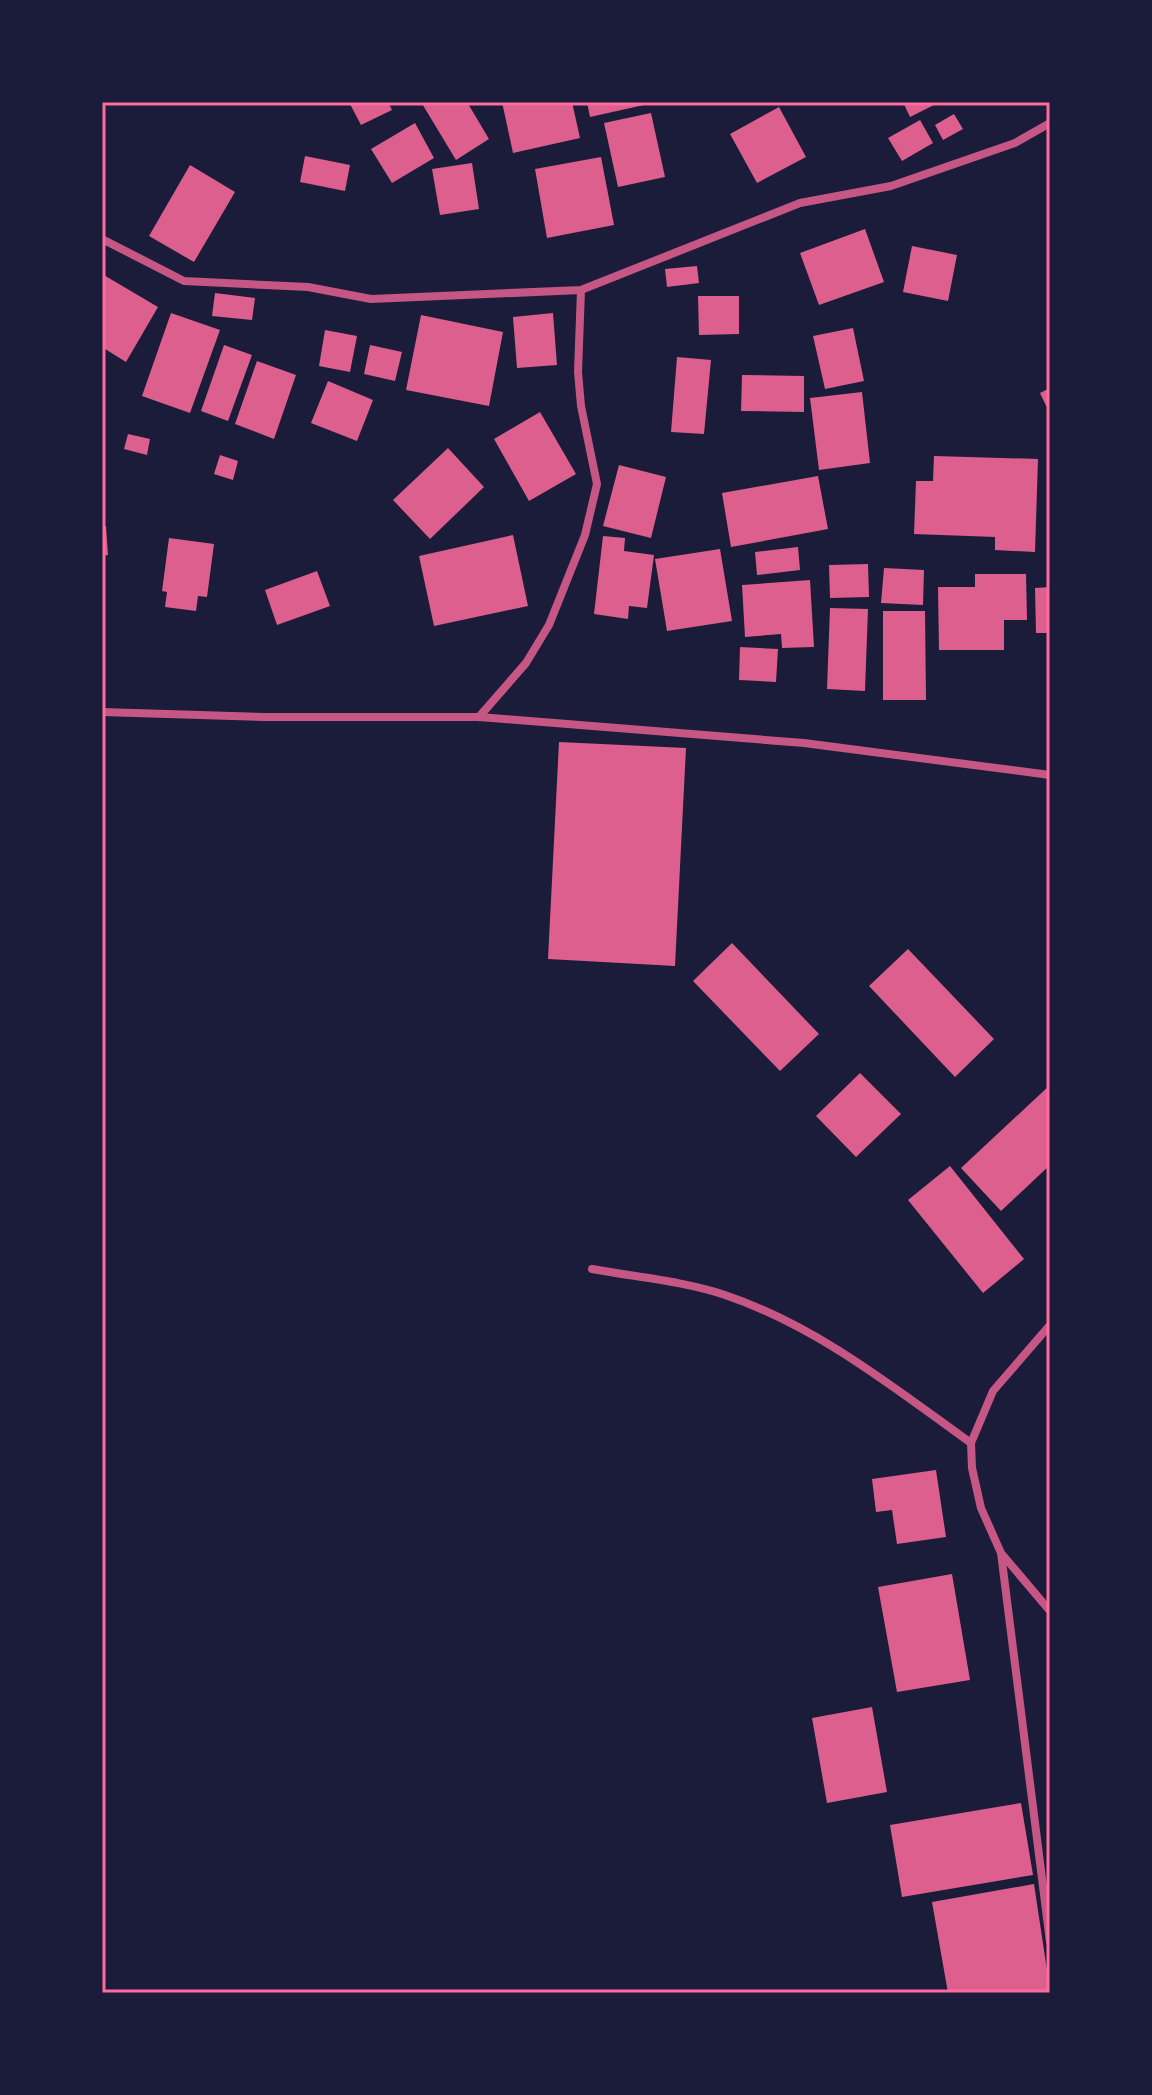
<svg xmlns="http://www.w3.org/2000/svg" width="1152" height="2095" viewBox="0 0 1152 2095" font-family="'Public Sans',sans-serif">
	<style>
		.building { fill: #dd5f8e }
		.lines { fill: none; stroke-linecap: round; stroke-linejoin: round }
		.minor { stroke: #c65784; stroke-width: 8 }
		.neatline { fill: none; stroke: #ff6b9d; stroke-width: 3 }
	</style>
	<rect width="100%" height="100%" fill="#1b1b3a"/>
	<path class="building" d="M354,102H388L392,110L361,125L350,104Z
		M421,102H467L489,139L456,160Z
		M502,102H572L580,138L513,153Z
		M587,102H653V103L590,117Z
		M903,102H940L910,117Z
		M779,107L806,157L757,183L730,134Z
		M651,113L665,177L618,187L604,123Z
		M954,114L963,129L943,140L935,125Z
		M920,120L933,143L902,161L888,138Z
		M415,123L434,158L392,183L371,149Z
		M305,156L350,165L345,191L300,182Z
		M601,157L614,225L547,238L535,169Z
		M472,163L479,209L440,215L432,169Z
		M190,165L235,192L194,262L149,236Z
		M865,229L884,282L819,305L800,253Z
		M912,246L957,255L948,301L903,292Z
		M697,266L699,283L667,287L665,269Z
		M102,274L158,307L126,362L102,347Z
		M215,293L255,298L252,320L212,316Z
		M698,296H739V334L699,335Z
		M171,313L220,330L190,413L142,396Z
		M553,313L557,365L517,368L513,317Z
		M421,315L503,332L489,406L406,390Z
		M853,328L864,381L825,389L813,336Z
		M325,330L357,336L350,372L319,366Z
		M224,345L252,355L228,421L201,411Z
		M370,345L402,352L395,381L364,374Z
		M677,357L711,360L704,434L671,432Z
		M257,361L296,375L274,439L235,424Z
		M742,375L804,376V412L741,411Z
		M328,381L373,400L357,441L311,423Z
		M1050,388V414L1040,393Z
		M862,392L870,463L819,470L810,398Z
		M540,412L576,474L529,501L494,439Z
		M128,434L150,439L147,455L124,449Z
		M448,448L484,487L430,539L393,500Z
		M220,455L238,461L233,480L214,474Z
		M934,456L1038,459L1035,552L995,550V537L914,534L916,481H933Z
		M619,465L666,477L651,538L603,526Z
		M818,476L828,529L731,547L722,493Z
		M102,526H106L108,555L102,556Z
		M513,535L528,606L434,626L419,556Z
		M603,536L625,538L624,551L654,555L647,608L629,606L628,619L594,614Z
		M169,538L214,544L207,597L198,596L196,611L165,607L167,592L162,591Z
		M798,547L800,570L757,575L755,552Z
		M720,549L732,621L667,631L655,559Z
		M868,564L869,597L830,598L829,565Z
		M884,568L924,570L923,605L881,603Z
		M317,571L330,606L277,625L265,590Z
		M975,574H1026L1027,620H1004V650H939L938,587H975Z
		M810,580L814,647L782,648L781,634L745,637L742,585Z
		M1050,587V633H1036L1035,588Z
		M830,608L868,609L865,691L827,689Z
		M883,611H925L926,700H883Z
		M740,647L778,649L776,682L739,680Z
		M559,742L686,748L675,966L548,959Z
		M732,943L819,1034L780,1071L693,981Z
		M908,949L994,1039L955,1077L869,986Z
		M860,1073L901,1114L856,1157L816,1116Z
		M1050,1085V1165L1001,1211L961,1168Z
		M950,1166L1024,1259L983,1293L908,1200Z
		M936,1470L946,1537L897,1544L892,1510L876,1512L872,1479Z
		M952,1574L970,1680L897,1692L878,1587Z
		M872,1707L887,1792L827,1803L812,1718Z
		M1021,1803L1033,1875L902,1897L890,1825Z
		M1034,1884L1050,1990L948,1993L932,1902Z"/>
	<g class="lines">
		<path class="minor" d="M102,239L184,281L308,287L371,299L581,290L800,203L891,186L1015,143L1050,123
			M102,712L265,717H479L804,743L1050,775
			M479,717L526,663L549,625L585,535L597,484L581,406L578,372L581,290
			M592,1269C635,1277 683,1281 725,1295C817,1326 893,1387 971,1443
			M1050,1325L993,1391L971,1443L972,1468L981,1508L1001,1553L1050,1611
			M1001,1553L1050,1942"/>
	</g>
	<rect width="1152" height="2095" fill="none" stroke="#1b1b3a" stroke-width="208"/>
	<rect x="104" y="104" width="944" height="1887" class="neatline"/>
</svg>
